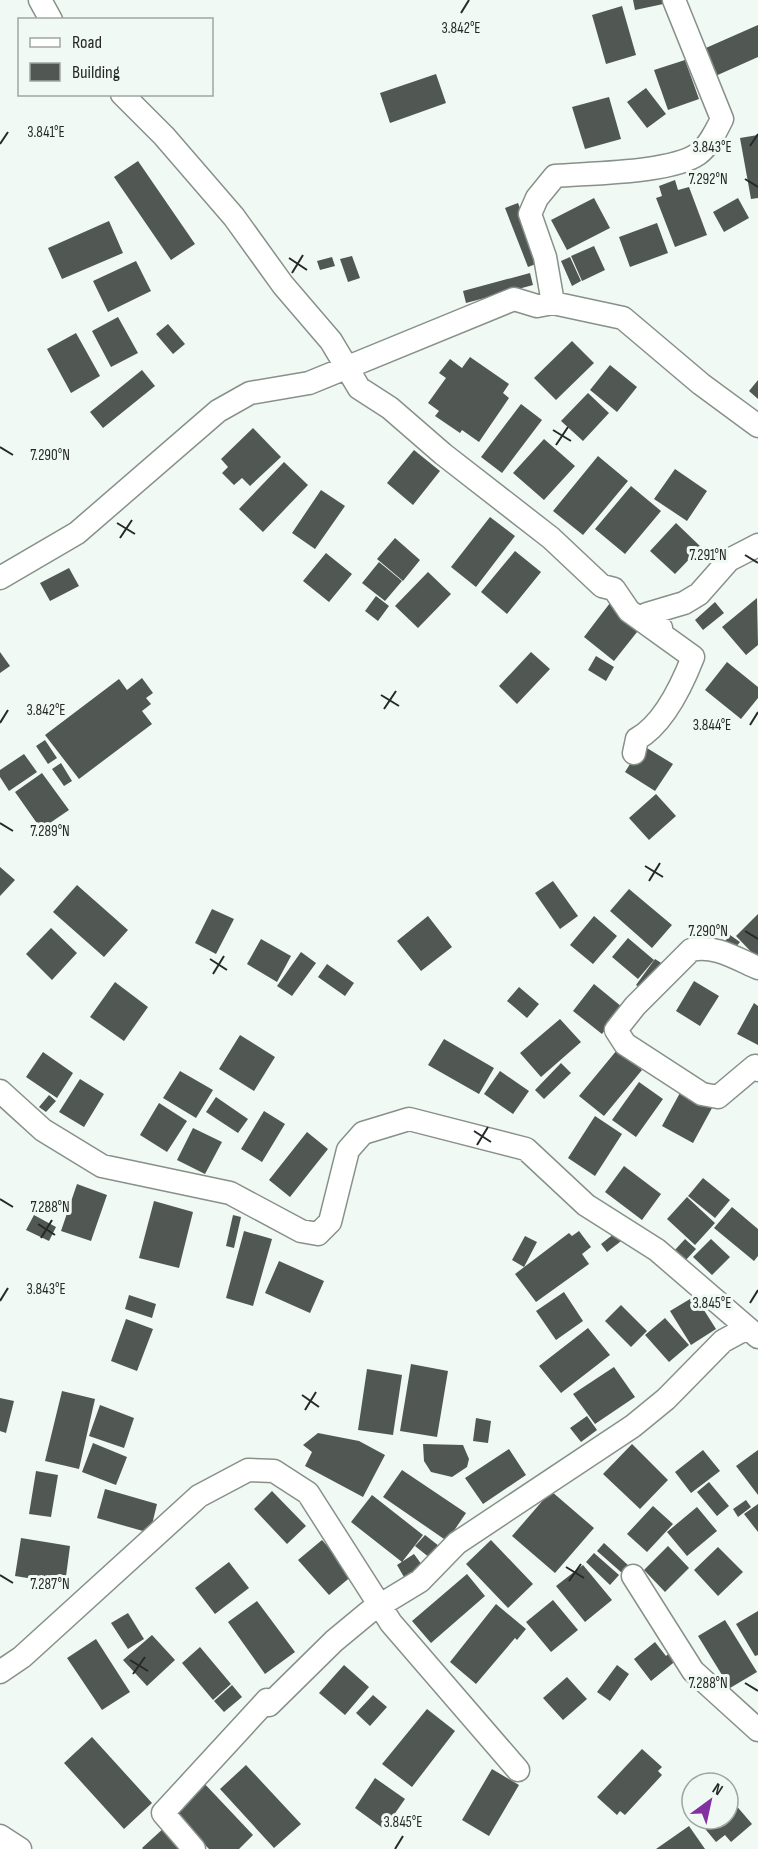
<svg xmlns="http://www.w3.org/2000/svg" width="758" height="1849" viewBox="0 0 758 1849" font-family="'Sofia Sans Condensed',sans-serif">
	<style>
		.building { fill: #515853 }
		.lines { fill: none; stroke-linecap: round; stroke-linejoin: round }
		.street-casing { stroke: #88908a; stroke-width: 25 }
		.street { stroke: #fff; stroke-width: 22 }
		.ticks { fill: none; stroke: #262927; stroke-width: 2 }
		.ticks-label { font-size: 15px; text-anchor: middle; fill: #262927; stroke: #f0f9f3; stroke-width: 6; stroke-linejoin: round; paint-order: stroke }
	</style>
	<rect width="100%" height="100%" fill="#f0f9f3"/>
	<path class="building" d="M633,0H668V3L635,10Z
		M622,6L636,55L606,64L592,15Z
		M758,25V57L711,78L699,51Z
		M685,60L699,99L668,110L654,70Z
		M436,74L446,103L390,123L380,93Z
		M646,88L666,114L647,128L627,102Z
		M609,97L621,139L585,149L572,107Z
		M758,135V198L751,199L740,138Z
		M138,161L195,244L171,260L114,177Z
		M675,180L678,190L689,187L707,235L675,247L656,198L662,196L659,186Z
		M594,198L610,228L567,250L551,220Z
		M738,198L749,218L724,232L713,212Z
		M518,203L541,262L528,267L505,208Z
		M109,221L123,253L62,279L48,248Z
		M657,223L668,253L630,267L619,237Z
		M594,246L605,270L582,281L571,256Z
		M352,256L360,278L348,282L340,259Z
		M332,257L335,266L320,270L317,261Z
		M570,257L581,281L572,286L561,261Z
		M136,261L151,291L108,312L93,281Z
		M530,273L533,285L466,303L463,291Z
		M118,317L138,353L111,367L92,331Z
		M168,324L185,344L173,354L156,334Z
		M76,333L100,376L71,393L47,349Z
		M572,341L594,363L556,400L534,378Z
		M470,357L509,384L503,393L509,398L479,442L462,430L460,433L435,416L439,411L428,403L446,378L439,373L450,359L462,368Z
		M610,365L637,387L617,412L590,390Z
		M142,370L155,386L103,428L90,412Z
		M758,380V399L749,391Z
		M588,393L609,413L583,441L561,421Z
		M521,404L542,420L502,473L481,457Z
		M253,428L281,457L250,486L242,478L234,485L222,473L228,467L221,459Z
		M544,439L575,466L544,500L513,473Z
		M414,450L440,471L413,505L387,483Z
		M598,456L628,481L583,535L553,511Z
		M284,462L308,485L263,532L239,509Z
		M675,469L707,491L687,521L654,499Z
		M631,486L661,511L625,554L595,529Z
		M321,490L345,506L315,549L292,533Z
		M490,517L515,536L476,587L451,567Z
		M676,523L701,547L675,574L650,551Z
		M395,538L420,560L403,581L377,559Z
		M515,551L541,572L507,614L481,592Z
		M326,553L352,574L329,602L303,581Z
		M379,562L402,581L385,601L362,583Z
		M69,568L79,586L50,601L40,583Z
		M428,572L451,594L418,628L395,606Z
		M376,596L389,606L378,621L365,611Z
		M757,598L758,645L746,655L722,627Z
		M715,602L724,613L703,630L695,620Z
		M610,603L641,627L614,661L584,637Z
		M0,652L10,666L0,673Z
		M531,652L550,669L517,704L499,686Z
		M596,656L614,667L606,681L588,670Z
		M727,662L758,687V698L741,719L705,690Z
		M142,678L153,693L146,698L151,704L142,711L152,724L79,779L45,735L119,679L127,690Z
		M45,740L57,758L48,764L36,746Z
		M642,745L673,764L655,791L625,772Z
		M24,754L37,772L9,791L0,777V770Z
		M61,763L72,781L64,786L52,769Z
		M42,773L69,810L41,829L15,792Z
		M656,794L676,816L649,840L629,818Z
		M0,867L15,880L0,896Z
		M553,881L578,916L560,929L535,893Z
		M77,885L128,930L104,957L53,912Z
		M629,889L672,925L652,948L610,911Z
		M212,909L234,919L216,954L195,943Z
		M758,914V957L757,958L736,936Z
		M428,916L452,947L421,971L397,941Z
		M594,916L617,936L593,964L570,945Z
		M51,928L77,953L52,980L26,954Z
		M730,935L740,942L732,952L722,945Z
		M628,938L654,960L638,979L612,957Z
		M261,939L291,956L277,982L247,964Z
		M301,952L316,963L292,996L277,986Z
		M655,959L666,966L647,992L636,985Z
		M327,964L354,983L345,996L318,977Z
		M694,981L719,996L700,1026L676,1011Z
		M115,982L148,1007L124,1041L90,1017Z
		M594,984L622,1007L602,1034L573,1011Z
		M519,987L539,1004L527,1018L507,1001Z
		M754,1003L758,1006V1045L737,1034Z
		M560,1019L581,1042L541,1077L520,1053Z
		M240,1035L275,1057L254,1091L219,1069Z
		M444,1039L494,1068L479,1094L428,1065Z
		M617,1050L642,1070L604,1116L579,1096Z
		M43,1052L73,1073L57,1098L26,1077Z
		M561,1063L571,1073L544,1099L535,1090Z
		M180,1071L213,1090L196,1118L163,1098Z
		M500,1071L529,1091L513,1114L484,1094Z
		M80,1079L104,1094L84,1127L59,1112Z
		M639,1082L663,1099L636,1137L612,1120Z
		M681,1091L712,1108L693,1143L662,1126Z
		M49,1095L56,1101L46,1112L39,1107Z
		M216,1097L248,1119L238,1133L206,1112Z
		M159,1103L187,1121L167,1152L140,1135Z
		M264,1111L285,1124L262,1162L241,1149Z
		M595,1116L622,1134L595,1176L568,1158Z
		M193,1128L222,1142L205,1174L177,1160Z
		M307,1132L328,1149L290,1197L269,1180Z
		M624,1166L661,1194L642,1220L605,1192Z
		M703,1178L730,1200L715,1218L688,1196Z
		M77,1184L107,1195L91,1241L61,1231Z
		M687,1197L715,1223L695,1245L667,1219Z
		M154,1201L193,1212L179,1268L139,1258Z
		M732,1207L758,1229V1256L754,1261L714,1228Z
		M34,1215L56,1227L49,1241L26,1230Z
		M233,1215L241,1217L234,1248L226,1246Z
		M619,1230L625,1238L607,1252L601,1244Z
		M244,1231L272,1239L253,1306L226,1298Z
		M579,1231L591,1247L582,1254L589,1264L536,1302L515,1274L569,1233L572,1236Z
		M525,1236L537,1242L524,1267L512,1260Z
		M685,1239L696,1249L685,1261L674,1251Z
		M711,1239L730,1257L712,1275L693,1257Z
		M279,1261L324,1281L310,1313L265,1293Z
		M564,1292L583,1321L556,1340L536,1311Z
		M129,1295L156,1304L152,1318L125,1309Z
		M695,1296L716,1329L691,1345L670,1311Z
		M621,1305L647,1331L631,1347L605,1321Z
		M665,1318L689,1345L669,1362L645,1335Z
		M126,1319L153,1329L137,1371L111,1361Z
		M588,1328L610,1355L561,1393L539,1366Z
		M411,1364L448,1371L437,1437L400,1431Z
		M614,1367L635,1397L595,1424L573,1394Z
		M367,1369L402,1375L393,1435L358,1430Z
		M62,1391L95,1399L79,1469L45,1461Z
		M0,1398L14,1401L6,1433L0,1431Z
		M100,1405L134,1418L124,1448L89,1436Z
		M587,1416L597,1430L581,1442L570,1428Z
		M476,1418L491,1421L488,1443L473,1441Z
		M318,1433L359,1441L385,1455L363,1497L305,1466L312,1452L303,1445Z
		M93,1443L127,1457L116,1485L82,1472Z
		M423,1444L463,1445L469,1459L467,1467L452,1477L431,1472L424,1461Z
		M632,1444L668,1480L640,1509L603,1474Z
		M509,1449L526,1475L483,1504L465,1478Z
		M703,1450L720,1471L691,1493L675,1472Z
		M758,1450V1495L736,1466Z
		M402,1470L466,1513L447,1541L383,1497Z
		M36,1471L58,1475L51,1517L29,1514Z
		M709,1482L729,1506L717,1516L697,1492Z
		M105,1489L157,1504L150,1533L97,1518Z
		M272,1491L306,1526L287,1544L254,1509Z
		M551,1491L594,1528L555,1573L512,1536Z
		M372,1495L423,1535L402,1562L351,1522Z
		M746,1500L751,1507L738,1517L733,1509Z
		M758,1504V1532L744,1514Z
		M653,1506L673,1524L647,1552L627,1534Z
		M697,1507L717,1531L687,1556L667,1532Z
		M425,1535L439,1546L430,1558L415,1546Z
		M21,1538L70,1546L65,1584L15,1576Z
		M322,1540L353,1575L329,1595L298,1560Z
		M491,1540L533,1584L508,1608L466,1564Z
		M604,1543L629,1566L622,1573L597,1551Z
		M668,1546L689,1568L665,1592L644,1570Z
		M718,1547L743,1572L718,1596L694,1570Z
		M594,1553L619,1575L610,1585L586,1562Z
		M414,1554L422,1565L404,1577L397,1565Z
		M229,1562L249,1588L215,1614L195,1588Z
		M583,1565L612,1600L585,1622L556,1586Z
		M467,1574L485,1596L431,1643L412,1621Z
		M553,1600L578,1630L551,1652L526,1622Z
		M257,1601L295,1652L265,1674L228,1622Z
		M496,1604L526,1629L517,1640L515,1638L476,1684L450,1662Z
		M758,1611V1655L755,1656L736,1624Z
		M128,1613L144,1639L128,1649L111,1623Z
		M725,1620L757,1672L730,1688L698,1636Z
		M152,1635L175,1660L147,1686L123,1660Z
		M96,1639L130,1692L102,1710L67,1658Z
		M655,1642L666,1656L671,1651L678,1659L651,1681L634,1659Z
		M200,1647L231,1684L213,1700L182,1663Z
		M344,1665L369,1687L345,1715L319,1693Z
		M617,1665L629,1674L610,1701L597,1692Z
		M567,1677L587,1699L563,1720L543,1698Z
		M232,1685L242,1697L224,1712L214,1701Z
		M373,1695L387,1707L370,1726L356,1713Z
		M427,1709L455,1731L412,1787L382,1764Z
		M92,1737L152,1803L124,1829L64,1763Z
		M642,1749L662,1767L658,1771L662,1775L625,1815L620,1811L617,1815L597,1797Z
		M246,1765L301,1824L274,1848L220,1789Z
		M492,1769L519,1785L489,1836L462,1820Z
		M375,1778L405,1799L384,1829L355,1808Z
		M201,1780L253,1835L239,1849H209L171,1810Z
		M692,1794V1813L683,1802Z
		M728,1796L752,1824L731,1842L725,1835L716,1842L697,1819H728Z
		M689,1826L705,1849H656Z
		M165,1827L185,1849H143L142,1848Z"/>
	<g class="lines">
		<g class="street-casing">
			<path id="street" d="M40,0L51,20
				M122,94L164,136L234,217L283,285L331,341L359,388L390,408L443,454L551,538L602,586L614,589L629,611L693,657C682,685 664,724 637,739L634,753
				M553,303L545,257L530,214L537,198L555,176C590,173 671,173 698,154C709,146 716,131 722,119L674,0
				M0,578L77,533L218,411L250,393L309,383L514,299L537,306L553,303L623,318L701,384L758,426
				M661,628L647,614L684,603L699,594L729,560L758,545
				M758,968C737,959 714,944 691,950L635,1006L616,1030L625,1044L702,1094L718,1097L755,1066L758,1070
				M0,1091L43,1130L102,1166L230,1193L301,1231L318,1234L330,1222L348,1150L363,1133L409,1119L526,1149L586,1205L657,1250L758,1337
				M633,1576L693,1671L758,1730
				M0,1672L22,1657L199,1496L248,1470L274,1471L308,1493L391,1623L518,1770
				M0,1836L20,1849
				M194,1849L163,1813L267,1700L269,1705L334,1641L369,1612L420,1581L457,1543L633,1426L666,1399L723,1341L747,1328"/>
		</g>
		<use href="#street" class="street"/>
	</g>
	<path class="ticks" d="M461,13L469,0M0,144L8,132M750,146L758,134M745,179L758,187M289,258L307,270M292,273L303,255M553,430L571,441M556,445L568,427M0,447L13,455M117,523L135,534M120,538L132,520M745,555L758,563M381,695L399,706M384,709L396,691M0,723L8,710M750,725L758,712M0,823L13,831M645,866L663,877M649,881L660,863M745,931L758,939M210,959L227,970M213,974L224,956M474,1131L491,1142M477,1145L488,1127M0,1199L13,1207M38,1224L55,1235M41,1238L52,1220M0,1301L8,1288M750,1303L758,1290M302,1395L319,1407M305,1410L316,1392M566,1567L584,1578M0,1575L13,1583M569,1581L581,1564M130,1660L148,1671M133,1674L145,1657M745,1683L758,1691M395,1849L403,1836"/>
	<g class="ticks-label">
		<text x="461" y="33">3.842°E</text>
		<text x="46" y="137">3.841°E</text>
		<text x="712" y="152">3.843°E</text>
		<text x="708" y="184">7.292°N</text>
		<text x="50" y="460">7.290°N</text>
		<text x="708" y="560">7.291°N</text>
		<text x="46" y="715">3.842°E</text>
		<text x="712" y="730">3.844°E</text>
		<text x="50" y="836">7.289°N</text>
		<text x="708" y="936">7.290°N</text>
		<text x="50" y="1212">7.288°N</text>
		<text x="46" y="1294">3.843°E</text>
		<text x="712" y="1308">3.845°E</text>
		<text x="50" y="1589">7.287°N</text>
		<text x="708" y="1688">7.288°N</text>
		<text x="403" y="1827">3.845°E</text>
	</g>
	<rect x="18" y="18" width="195" height="78" fill="#f0f9f3" stroke="#9fa6a1" stroke-width="1.5"/>
	<rect x="30" y="38" width="30" height="9" fill="#ffffff" stroke="#9fa6a1" stroke-width="1.5"/>
	<text x="72" y="48" font-size="18" fill="#262927">Road</text>
	<rect x="30" y="63" width="30" height="18" fill="#515853" stroke="#9fa6a1" stroke-width="1.5"/>
	<text x="72" y="78" font-size="18" fill="#262927">Building</text>
	<g transform="translate(710 1801) rotate(33)"><circle r="28" fill="#f0f9f3" stroke="#9fa6a1" stroke-width="1.5"/>
	<path d="M0-4.5L10 22L0 15L-10 22Z" fill="#8331a1"/>
	<text y="-9" font-size="16" font-weight="bold" text-anchor="middle" fill="#262927">N</text>
	</g>
</svg>
